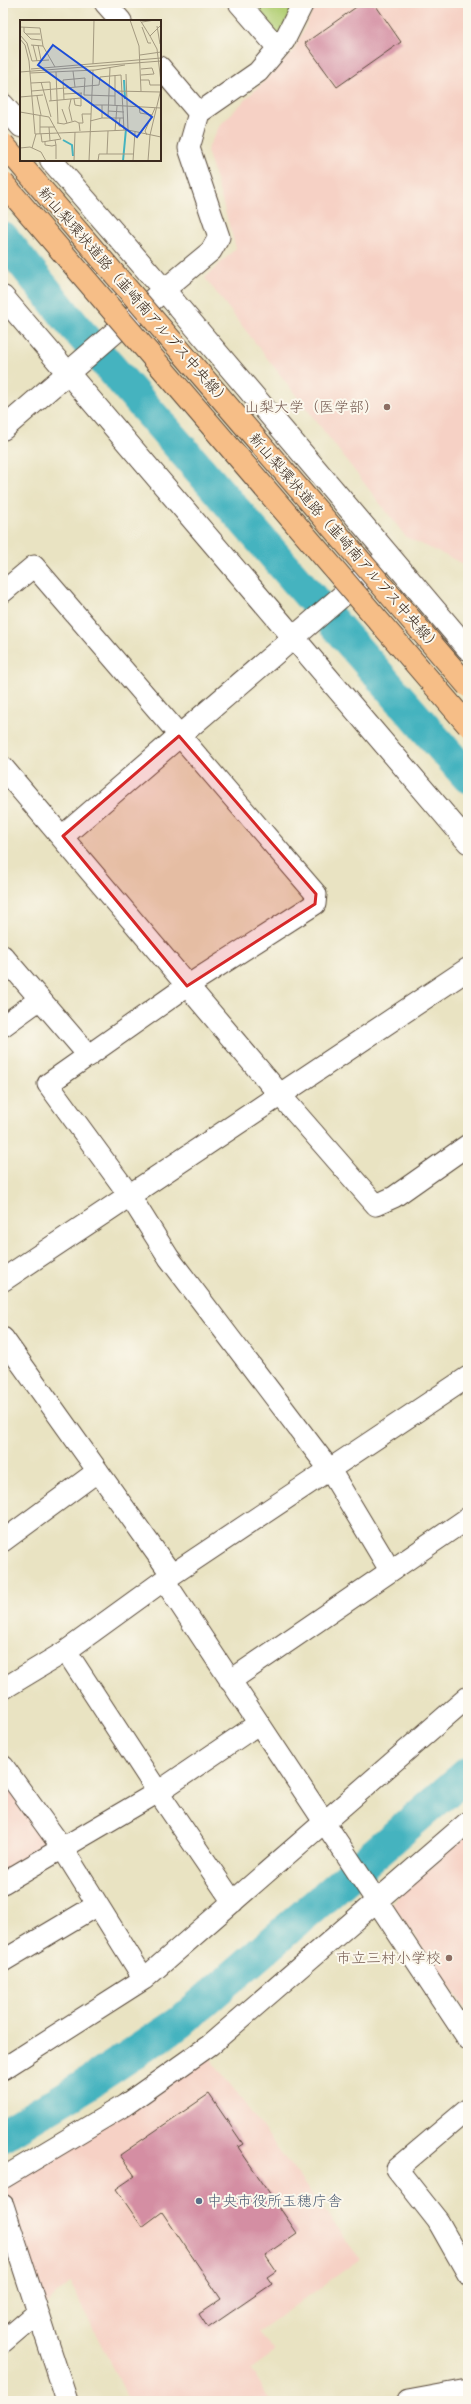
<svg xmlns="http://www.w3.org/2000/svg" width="471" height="2404" viewBox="0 0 471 2404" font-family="Itim,'Klee One',sans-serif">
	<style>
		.built { fill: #f6d1c5 }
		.green { fill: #b4d077; stroke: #787d4a }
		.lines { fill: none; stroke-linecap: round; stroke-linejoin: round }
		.river { stroke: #45b3bf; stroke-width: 33 }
		.building { fill: #d48ea3 }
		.minor-casing { stroke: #554637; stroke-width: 23 }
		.tertiary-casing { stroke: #554637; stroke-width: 24 }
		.minor { stroke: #fff; stroke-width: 21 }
		.tertiary { stroke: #fff; stroke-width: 22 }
		.motorway-bridge-casing { stroke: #554637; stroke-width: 24; stroke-linecap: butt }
		.motorway-bridge { stroke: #f6be87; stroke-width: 22 }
		.marked { fill: #d62828; fill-opacity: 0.2; stroke: #d62828; stroke-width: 3; stroke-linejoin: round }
		.education-dot { fill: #8d6e63; stroke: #fbf7ec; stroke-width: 1.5 }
		.service-dot { fill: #5c6f8a; stroke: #fbf7ec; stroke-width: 1.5 }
		.labels { text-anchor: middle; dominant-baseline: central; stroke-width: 4; stroke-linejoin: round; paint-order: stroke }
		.street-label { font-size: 15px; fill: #3b2a1e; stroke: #fbf7ec }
		.education-label { font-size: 15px; fill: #785e54; stroke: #fbf7ec; text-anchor: end }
		.service-label { font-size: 15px; fill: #4e5e75; stroke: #fbf7ec; text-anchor: start }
		.inset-river { fill: none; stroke: #45b3bf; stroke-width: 2 }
		.inset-road { fill: none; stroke: #a39980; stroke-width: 1 }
		.view { fill: #1d4ed8; fill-opacity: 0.15; stroke: #1d4ed8; stroke-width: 2 }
		.inset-edge { fill: none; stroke: #3b2a1e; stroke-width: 2 }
	</style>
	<rect width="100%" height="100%" fill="#fbf7ec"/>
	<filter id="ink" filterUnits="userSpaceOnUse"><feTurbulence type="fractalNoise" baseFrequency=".025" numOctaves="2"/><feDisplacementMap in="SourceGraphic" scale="8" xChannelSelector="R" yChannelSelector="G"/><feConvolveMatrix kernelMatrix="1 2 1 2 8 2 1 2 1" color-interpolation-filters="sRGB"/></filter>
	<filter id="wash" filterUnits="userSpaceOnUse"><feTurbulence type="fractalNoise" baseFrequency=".012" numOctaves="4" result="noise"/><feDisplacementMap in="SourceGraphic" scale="16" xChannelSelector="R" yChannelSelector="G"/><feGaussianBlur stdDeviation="0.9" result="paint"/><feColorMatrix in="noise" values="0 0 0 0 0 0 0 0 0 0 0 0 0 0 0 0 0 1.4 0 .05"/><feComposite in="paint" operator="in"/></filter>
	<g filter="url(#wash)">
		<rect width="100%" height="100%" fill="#e9e3c2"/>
		<path class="built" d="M317,3H468V566L406,537L205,278L236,248L207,150L220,125L293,52Z
			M3,1766L63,1849L3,1883Z
			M468,1834V2013L392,1903Z
			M209,2056L360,2259L258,2332L275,2352L251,2369L270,2401H129L70,2282L37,2313L3,2205V2178Z"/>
		<path class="green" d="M239,3H302L278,48Z"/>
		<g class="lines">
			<path class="river" d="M3,238L75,327L468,777
				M3,2135L84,2086L179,2023L468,1773"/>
		</g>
		<g id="blocks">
			<path class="building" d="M362,3H374L401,42L337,87L305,43Z
				M209,2094L243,2144L238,2147L297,2233L265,2255L276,2271L267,2277L272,2284L208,2328L199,2314L221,2299L162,2212L142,2227L116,2189L135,2176L120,2155Z"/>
		</g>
	</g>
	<g filter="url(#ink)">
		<use href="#blocks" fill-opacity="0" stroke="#554637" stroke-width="1"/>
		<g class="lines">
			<g class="minor-casing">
				<path id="minor" d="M105,3L121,21
					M239,3L278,48
					M160,67L199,113
					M164,290L211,251L219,237L189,148L199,113L258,72L284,41L303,3
					M3,592L34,566L316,894L315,904L187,986L48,1084L130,1196L169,1258L330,1470L390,1570
					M3,956L89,1056
					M3,1026L40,999
					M281,1096L376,1205L394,1197L468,1145
					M3,1338L172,1575
					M3,1541L98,1471
					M164,1580L468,2039
					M66,1651L158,1792L233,1902
					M230,1681L468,1518
					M3,1689L66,1651L164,1580L468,1377
					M3,1766L63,1849L144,1979
					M3,1883L158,1792L258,1724
					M3,1961L97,1905
					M3,2069L144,1979L468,1697
					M468,2109L397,2169L438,2221L468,2274
					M3,2178L125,2105L210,2045L468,1822
					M3,2205L67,2401
					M3,2342L37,2313
					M408,2401L468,2390"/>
			</g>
			<g class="tertiary-casing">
				<path id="tertiary" d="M3,105L21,126
					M51,160L164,290L468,649
					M3,297L468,842
					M3,429L158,295
					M3,768L281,1096
					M63,836L385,559
					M3,1280L468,969"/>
			</g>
			<use href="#minor" class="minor"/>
			<use href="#tertiary" class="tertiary"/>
			<g class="motorway-bridge-casing">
				<path id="motorway-bridge" d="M3,144L468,686
					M3,183L468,725"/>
			</g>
			<use href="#motorway-bridge" class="motorway-bridge"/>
		</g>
	</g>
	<path class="marked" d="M179,736L316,894L315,904L187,986L63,836Z"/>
	<g class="education-dot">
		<circle cx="387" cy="407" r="4"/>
		<circle cx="449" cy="1958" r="4"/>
	</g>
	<circle class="service-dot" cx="199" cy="2201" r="4"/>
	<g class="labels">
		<g class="street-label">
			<text transform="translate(134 296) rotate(49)">新山梨環状道路（韮崎南アルプス中央線）</text>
			<text transform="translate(345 542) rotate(49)">新山梨環状道路（韮崎南アルプス中央線）</text>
		</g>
		<g class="education-label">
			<text x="379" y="407">山梨大学（医学部）</text>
			<text x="441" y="1958">市立三村小学校</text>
		</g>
		<g class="service-label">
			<text x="207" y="2201">中央市役所玉穂庁舎</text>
		</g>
	</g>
	<g transform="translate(20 20)">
		<rect width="141" height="141" fill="#e9e3c2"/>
		<path class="inset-river" d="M104,60L105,79M43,120L52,125L53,136M103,141L106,109"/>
		<path class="inset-road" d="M110,0L119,26L121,71M120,0L130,16M122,2L135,0M141,5L130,16L137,29L141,62M137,6L140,24M0,7L20,8L23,26L35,47M4,7V12L11,19L21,20M122,7L128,23H131M6,14H20M0,15L7,23L12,41L29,40M0,19L5,25L9,41L15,114L108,110L141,117M11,25L23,26M13,25L17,41M18,25L21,40M120,35L141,32M73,44L74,0M11,49L141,38M121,49L132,48L134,54L121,55M53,51L55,67M0,52L141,41M36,52L38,103M10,53L75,50L105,45M106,54L108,110M121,60H129L130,65H141M21,62L31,97M11,63L30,62L31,81M12,71L79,65L80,57L101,55L104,110M95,71L140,72M44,74L62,73M17,76L21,95M0,77L23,75M51,79L49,88L52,101M54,79L55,85L61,86V73M44,80L43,60L65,58L64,75L95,76M29,81L61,78M71,85H88M82,85V98M88,85L141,88M95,85V55M119,86L120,93L132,95M42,89L47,103M88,91L104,92M0,92L29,97L41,119L22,122L21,114M20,95V114M88,97L90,47M100,98L99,106H104M70,101L82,98H104M37,103L44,104L55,101L59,103L60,111M59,103H63L62,94H71M20,107H35M29,107L30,121M95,111L97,86M127,115L125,111L135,88M25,122V125L32,126L36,125L35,120M36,125V139M0,128L10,127L21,132L26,141M12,128L16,114M87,134L88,111M54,141L55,112M69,141L73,50M78,141L79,134H114M113,141L115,112M128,141L130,115L141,69"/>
		<path class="view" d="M33,25L132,97L117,117L18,45Z"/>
		<rect width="141" height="141" class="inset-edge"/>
	</g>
	<rect width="471" height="2404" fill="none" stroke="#fbf7ec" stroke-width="16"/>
</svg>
